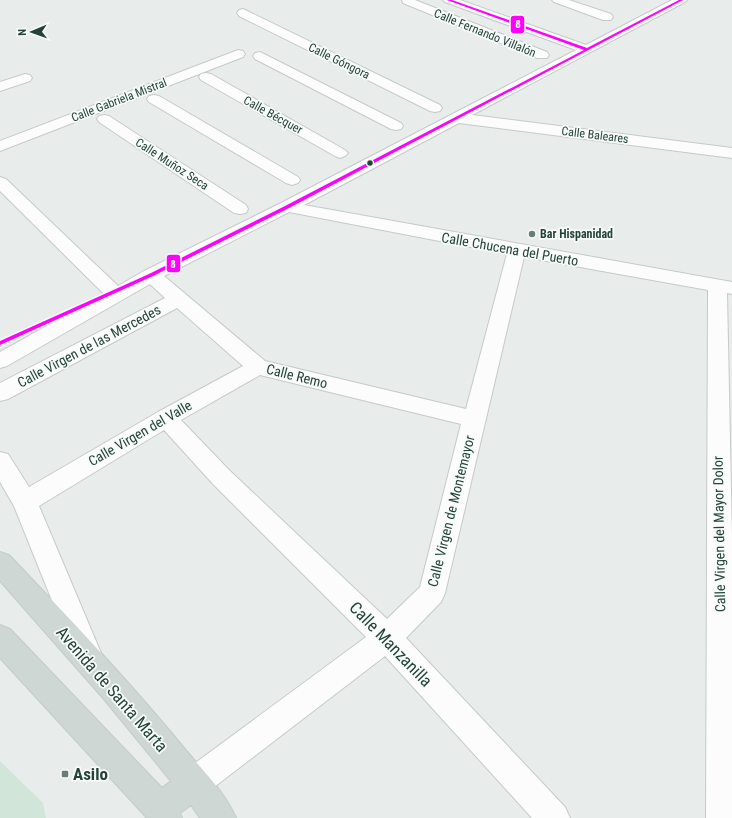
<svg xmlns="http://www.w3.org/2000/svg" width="732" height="818" font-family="'Roboto Condensed',sans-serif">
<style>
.green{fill:#d1e6d8}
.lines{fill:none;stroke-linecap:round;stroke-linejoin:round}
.minor-casing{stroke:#c5cac8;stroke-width:2}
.major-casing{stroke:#c3ccc9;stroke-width:2}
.minor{fill:#fcfcfc;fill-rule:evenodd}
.major{fill:#cfd7d5;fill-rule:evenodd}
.bus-1-casing{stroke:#f7fbf9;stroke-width:3}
.bus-1{fill:#f0f;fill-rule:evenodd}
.bus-dot{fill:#24423a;stroke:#f7fbf9;stroke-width:1.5}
.poi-dot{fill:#697e78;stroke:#f7fbf9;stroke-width:1.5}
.labels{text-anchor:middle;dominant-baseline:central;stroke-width:3.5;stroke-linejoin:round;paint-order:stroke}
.far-street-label{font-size:12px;fill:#24423a;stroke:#f7fbf9}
.far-poi-label{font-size:12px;font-weight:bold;fill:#24423a;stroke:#f7fbf9;text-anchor:start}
.street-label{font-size:14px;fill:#24423a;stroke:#f7fbf9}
.near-street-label{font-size:17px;fill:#24423a;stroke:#f7fbf9}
.near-poi-label{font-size:17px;font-weight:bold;fill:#24423a;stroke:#f7fbf9;text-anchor:start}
.line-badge{stroke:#f7fbf9;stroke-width:1.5}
.badge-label{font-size:11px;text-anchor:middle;font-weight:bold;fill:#fff}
</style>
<rect width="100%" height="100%" fill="#e8edeb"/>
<path class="green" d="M0,761L43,803L46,818H0Z"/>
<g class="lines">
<g class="minor-casing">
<path id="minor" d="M402,0H415L547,52L549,55L547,58H537L403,3Z
M443,0H460L586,45L672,0H687L685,2L472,115L732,148V158L459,123L304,205L732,282V294L727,293L732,538V818H706L708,290L524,257L445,593L441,602L406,638L565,807L570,818H532L385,656L205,794L194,799L183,794L178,783L183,772L366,637L213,484L164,430L39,506L101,653L97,663L87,667L77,663L14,506L0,482V452L8,454L29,487L158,412L243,366L177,308L8,399L0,401V383L165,298L150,284L7,366L0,368V352L104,294L0,191V177L6,179L118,286L144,271L281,203L576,50L445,2ZM289,212L507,254L466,409L265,361L164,276ZM260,375L461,424L420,587L387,619L229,470L181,420Z
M552,0H569L611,14L613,17L611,20H603L554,2Z
M243,9L440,105L442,108L440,111L435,112L430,111L239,16L237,13L239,10Z
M238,50L243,51L245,54L243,57L0,151V141Z
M260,52L401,123L403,126L401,129L396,130L391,129L255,59L253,56L255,53Z
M206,73L211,74L345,150L348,153L345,156L340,158L335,156L201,80L199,77L201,74Z
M25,74L30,75L32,78L30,81L0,91V82Z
M154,95L159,96L298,177L300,180L298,183L292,185L286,183L149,102L147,99L149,96Z
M104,115L109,116L246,205L248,209L246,213L240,214L234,213L99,122L97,119L99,116Z"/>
</g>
<g class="major-casing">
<path id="major" d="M0,552L9,555C69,618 129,681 184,748C202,770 225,792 236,818H200L191,805L180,813L182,818H147L0,658V625L10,629L162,788L171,781L103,698L0,581Z"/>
</g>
<use href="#minor" class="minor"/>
<use href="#major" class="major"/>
<g class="bus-1-casing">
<path id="bus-1" d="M447,0H452L587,48L679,0H683L289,208L153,276L0,345V341L149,274L285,206L584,50Z"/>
</g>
<use href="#bus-1" class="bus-1"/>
</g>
<circle class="bus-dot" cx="370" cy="163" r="3.5"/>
<g class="poi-dot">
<circle cx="532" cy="234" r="4"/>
<rect x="61" y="770" width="8" height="8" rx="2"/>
</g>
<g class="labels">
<g class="far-street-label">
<text transform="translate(485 33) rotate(22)">Calle Fernando Villalón</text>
<text transform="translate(339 61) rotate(26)">Calle Góngora</text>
<text transform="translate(119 100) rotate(-21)">Calle Gabriela Mistral</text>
<text transform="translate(273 115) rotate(29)">Calle Bécquer</text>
<text transform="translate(595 135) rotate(7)">Calle Baleares</text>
<text transform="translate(172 164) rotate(33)">Calle Muñoz Seca</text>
</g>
<g class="far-poi-label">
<text x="540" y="234">Bar Hispanidad</text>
</g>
<g class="street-label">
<text transform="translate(510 249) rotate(10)">Calle Chucena del Puerto</text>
<text transform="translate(89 346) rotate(-28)">Calle Virgen de las Mercedes</text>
<text transform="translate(297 376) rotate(14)">Calle Remo</text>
<text transform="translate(140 433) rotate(-30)">Calle Virgen del Valle</text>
<text transform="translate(451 511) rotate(-76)">Calle Virgen de Montemayor</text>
<text transform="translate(719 534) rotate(-91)">Calle Virgen del Mayor Dolor</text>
</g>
<g class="near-street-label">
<text transform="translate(391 644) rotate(46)">Calle Manzanilla</text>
<text transform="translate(112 689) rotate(49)">Avenida de Santa Marta</text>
</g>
<g class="near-poi-label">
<text x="73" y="774">Asilo</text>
</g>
</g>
<g class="line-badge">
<rect x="510" y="15" width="15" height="19" rx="4" fill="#f0f"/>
<rect x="166" y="254" width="15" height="19" rx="4" fill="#f0f"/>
</g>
<g class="badge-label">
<text x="518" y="28">8</text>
<text x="173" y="268">8</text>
</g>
<g transform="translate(32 32) rotate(268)" stroke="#f7fbf9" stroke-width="3" paint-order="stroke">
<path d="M0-3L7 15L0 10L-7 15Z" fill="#24423a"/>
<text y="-6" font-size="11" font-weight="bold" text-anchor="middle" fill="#24423a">N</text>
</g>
</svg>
